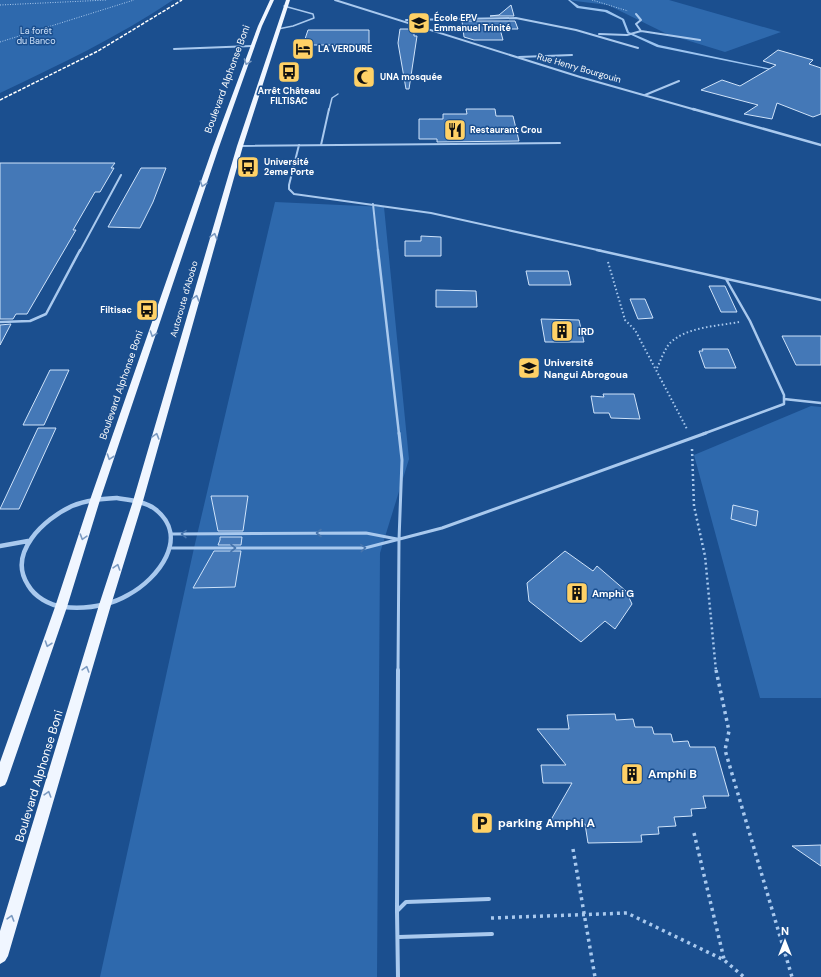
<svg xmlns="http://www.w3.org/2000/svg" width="821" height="977" font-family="'DM Sans',sans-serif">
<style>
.green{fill:#2e69ad}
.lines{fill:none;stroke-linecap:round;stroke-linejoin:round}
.stream{fill:#9cc4f0;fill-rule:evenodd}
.building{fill:#4478b7;stroke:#cfe3fa}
.path-far3{stroke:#a9c9ee;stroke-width:1;stroke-dasharray:1 1.5;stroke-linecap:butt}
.path-far2{stroke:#a9c9ee;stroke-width:2;stroke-dasharray:1.5 2.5;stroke-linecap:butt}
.path-far1{stroke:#a9c9ee;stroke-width:2.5;stroke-dasharray:2 3;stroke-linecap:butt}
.path{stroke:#a9c9ee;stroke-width:3.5;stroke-dasharray:3 4;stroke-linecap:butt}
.service-far4{stroke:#a9c9ee;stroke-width:1.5}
.service-far3{stroke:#a9c9ee;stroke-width:2}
.service-far2{stroke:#a9c9ee;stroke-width:2.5}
.service-far1{stroke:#a9c9ee;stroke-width:3}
.service{stroke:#a9c9ee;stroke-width:4}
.minor-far2{stroke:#a9c9ee;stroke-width:2}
.minor-far1{stroke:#a9c9ee;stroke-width:2.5}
.minor{stroke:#a9c9ee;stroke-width:4.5}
.primary{fill:#f0f6ff;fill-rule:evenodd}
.rail{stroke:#fff;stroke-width:1.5;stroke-dasharray:3.5 1.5;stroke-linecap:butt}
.oneway{stroke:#7b9ac1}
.oneway2{stroke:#4674ac}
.labels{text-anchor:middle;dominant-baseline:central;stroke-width:3;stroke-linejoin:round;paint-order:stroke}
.far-poi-label{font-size:9px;font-weight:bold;fill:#fff;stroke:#1b4f8f;text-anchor:start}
.far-park-label{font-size:9px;fill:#cfe3fa;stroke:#1b4f8f}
.far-street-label{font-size:9px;fill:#fff;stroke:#1b4f8f}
.street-label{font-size:10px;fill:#fff;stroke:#1b4f8f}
.poi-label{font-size:10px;font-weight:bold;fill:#fff;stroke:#1b4f8f;text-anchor:start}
.near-poi-label{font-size:12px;font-weight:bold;fill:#fff;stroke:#1b4f8f;text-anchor:start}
.near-street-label{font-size:12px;fill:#fff;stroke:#1b4f8f}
</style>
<rect width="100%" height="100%" fill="#1b4f8f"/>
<path class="green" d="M0,0H173C118,37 59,65 0,93Z
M567,0H669L781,32L725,52L667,34L608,5Z
M275,202L384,207L409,459L380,553L377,977H100L194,548Z
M811,406L821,407V698H760L694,455Z"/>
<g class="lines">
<path class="stream" d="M568,0H570L579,6L607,10L624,19L629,32L659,45L777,70L776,71L657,47L627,33L622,20L605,12L577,8Z"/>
</g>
<path class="building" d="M511,5L514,16H490L499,15Z
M462,21H515L518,29H500L503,40H474L464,37Z
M400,29H414V36H417L409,89H406L398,43Z
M308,30H369V45H303Z
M778,50L813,60L809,64L821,68V114L813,117L777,103L772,119L744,114L758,105L701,90L722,80L740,86L776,65L763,61Z
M466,109H495L496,116H513L519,141L437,142V139H419V119H443V114H467Z
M0,163H115L111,168H114L100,192H95L73,230H76L27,314H16L13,319H0Z
M141,168H166L153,202L140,228L108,227Z
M421,236L441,237V256H405V241H421Z
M526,271H568L571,285H529Z
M709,286H725L737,312H721Z
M436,290L476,291L477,307H436Z
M630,299H645L653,318L638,319Z
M541,319L579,320L584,342H545Z
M11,324L0,345V325Z
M782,336H821V365H796Z
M702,349H728L736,368H705L699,351H703Z
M50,370H69L44,425H23Z
M603,394H634L640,419L611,418L609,413H594L591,396L604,397Z
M38,428H56L19,509H0Z
M211,496H248L243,531H218Z
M733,505L758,511L756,526L731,519Z
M220,537H242L241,545H218L220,540Z
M214,551H241L235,587L193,588Z
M565,551L593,571L597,566L626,591L632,604L615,629L605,621L581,642L529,601L527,583Z
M615,714L616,720L633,719L635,727H652L654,734H671L673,742L688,741L690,747H715L729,796H703L706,808L691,809L692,816L674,817L676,826L658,827L659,834L641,835L642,842L588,843L585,824L548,825L572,783H543L541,765H566L537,729H569L567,715Z
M821,845V866L792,846Z"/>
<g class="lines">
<path class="path-far3" d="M592,0L628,11
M0,5L107,0
M0,42L134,0"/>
<path class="path-far2" d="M608,262L625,320L635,330L687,429
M657,368C661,360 664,350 670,343C686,327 718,326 739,322"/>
<path class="path-far1" d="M692,449L694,506L705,556L716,671"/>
<path class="path" d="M716,670L729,731L725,750L792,977
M694,833L724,959
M573,849L595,977
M491,918L627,913L724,960L744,977"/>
<path class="service-far4" d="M278,29L293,26L314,18L313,14L284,6
M329,110L332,98L338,94"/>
<path class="service-far3" d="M299,145L289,185V189L294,194L431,213L602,251
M321,145L329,109
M240,146L560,143
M373,204L378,251
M80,251L121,175"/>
<path class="service-far2" d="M378,250L399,434
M597,250L821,300
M0,322L30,321L46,314L80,250
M784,399L821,403
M703,434L784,404V395L750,321L726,279"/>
<path class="service-far1" d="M171,534L366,533L397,539
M170,548H365L442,528L706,433
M398,671L399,540L402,460L399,433"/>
<path class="service" d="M397,911L398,670
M399,937L492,934
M398,977L397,911L406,902L489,899"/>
<path class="minor-far2" d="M335,0L580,77L696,110
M406,20L516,18L576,30L638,48
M641,31L700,40
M599,34L627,35L641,31L636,24L641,20L636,14
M174,49L252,46
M519,57L572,55
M645,95L679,81"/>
<path class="minor-far1" d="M693,109L821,145"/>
<path class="minor" d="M117,498C129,500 144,501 155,509C191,537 158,579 128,595C109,606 85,609 63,607C49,605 35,597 28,585C7,553 44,519 72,506C86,500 102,499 117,498Z
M0,546L28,541"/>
<path class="primary" d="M270,0H274L262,26L219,147L100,500L67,607L7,781L5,785L0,787V762L55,607L90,500L213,147L258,26Z
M286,0H290L243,146L143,501L111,605L8,956L5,961L0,964V931L99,605L133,501L237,146Z"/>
<path class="rail" d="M0,100L98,51L182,0"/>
</g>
<defs><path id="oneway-chevron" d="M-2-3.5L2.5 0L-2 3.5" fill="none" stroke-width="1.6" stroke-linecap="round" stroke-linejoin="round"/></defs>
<g class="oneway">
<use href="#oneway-chevron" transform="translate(247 62) rotate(110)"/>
<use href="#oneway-chevron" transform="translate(203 184) rotate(109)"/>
<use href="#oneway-chevron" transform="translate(214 236) rotate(-74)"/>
<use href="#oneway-chevron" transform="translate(196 298) rotate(-74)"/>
<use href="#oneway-chevron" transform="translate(153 334) rotate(109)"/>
<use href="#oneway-chevron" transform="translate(156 436) rotate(-74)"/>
<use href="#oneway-chevron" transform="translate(110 457) rotate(109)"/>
<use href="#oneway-chevron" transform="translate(83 537) rotate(107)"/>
<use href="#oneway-chevron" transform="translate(117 567) rotate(-72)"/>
<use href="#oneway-chevron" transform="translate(48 644) rotate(109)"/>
<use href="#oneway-chevron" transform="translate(86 669) rotate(-73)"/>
<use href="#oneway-chevron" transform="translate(48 794) rotate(-73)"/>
<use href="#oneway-chevron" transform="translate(11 918) rotate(-73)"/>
</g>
<g class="oneway2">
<use href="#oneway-chevron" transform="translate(319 533) rotate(180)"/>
<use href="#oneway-chevron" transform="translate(184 534) rotate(-179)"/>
<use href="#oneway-chevron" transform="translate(233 548)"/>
<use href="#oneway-chevron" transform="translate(363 548) rotate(-5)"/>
</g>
<defs>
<g id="school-square" transform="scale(1.15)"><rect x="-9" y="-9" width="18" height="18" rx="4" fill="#ffd166" stroke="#1b4f8f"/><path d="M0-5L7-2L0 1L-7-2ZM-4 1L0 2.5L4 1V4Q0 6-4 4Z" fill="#111"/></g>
<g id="hotel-square" transform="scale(1.15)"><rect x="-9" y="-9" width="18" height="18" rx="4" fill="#ffd166" stroke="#1b4f8f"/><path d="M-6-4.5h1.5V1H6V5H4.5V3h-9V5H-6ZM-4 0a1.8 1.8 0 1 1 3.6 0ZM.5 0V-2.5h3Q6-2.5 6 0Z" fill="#111"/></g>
<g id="bus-square" transform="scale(1.15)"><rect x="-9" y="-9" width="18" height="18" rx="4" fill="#ffd166" stroke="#1b4f8f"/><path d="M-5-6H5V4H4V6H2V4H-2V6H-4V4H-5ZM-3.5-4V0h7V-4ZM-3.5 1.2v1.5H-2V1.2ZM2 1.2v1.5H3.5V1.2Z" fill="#111"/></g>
<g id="mosque-square" transform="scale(1.15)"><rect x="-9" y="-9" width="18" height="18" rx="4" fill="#ffd166" stroke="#1b4f8f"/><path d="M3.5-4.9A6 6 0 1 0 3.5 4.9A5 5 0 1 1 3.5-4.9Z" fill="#111"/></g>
<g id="restaurant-square" transform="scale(1.15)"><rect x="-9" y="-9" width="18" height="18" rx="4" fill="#ffd166" stroke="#1b4f8f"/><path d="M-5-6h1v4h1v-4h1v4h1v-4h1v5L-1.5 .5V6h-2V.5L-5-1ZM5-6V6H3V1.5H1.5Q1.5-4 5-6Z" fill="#111"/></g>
<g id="building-square" transform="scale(1.15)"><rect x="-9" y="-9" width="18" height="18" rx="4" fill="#ffd166" stroke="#1b4f8f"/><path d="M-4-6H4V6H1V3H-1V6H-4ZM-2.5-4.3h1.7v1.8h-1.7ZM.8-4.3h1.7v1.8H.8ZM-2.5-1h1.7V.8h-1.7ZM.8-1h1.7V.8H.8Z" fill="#111"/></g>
<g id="university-square" transform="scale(1.15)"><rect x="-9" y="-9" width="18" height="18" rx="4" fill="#ffd166" stroke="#1b4f8f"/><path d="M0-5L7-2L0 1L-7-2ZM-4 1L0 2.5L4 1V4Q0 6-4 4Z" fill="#111"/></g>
<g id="parking-square" transform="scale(1.15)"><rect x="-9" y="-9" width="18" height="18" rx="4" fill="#ffd166" stroke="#1b4f8f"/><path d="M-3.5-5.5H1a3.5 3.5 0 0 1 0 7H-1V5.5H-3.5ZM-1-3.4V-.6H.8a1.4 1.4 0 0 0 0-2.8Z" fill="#111"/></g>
</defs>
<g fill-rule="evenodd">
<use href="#school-square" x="419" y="23"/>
<use href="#hotel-square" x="303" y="49"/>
<use href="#bus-square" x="289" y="72"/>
<use href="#mosque-square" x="364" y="77"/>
<use href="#restaurant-square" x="455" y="130"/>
<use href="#bus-square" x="248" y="167"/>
<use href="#bus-square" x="147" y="310"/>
<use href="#building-square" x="562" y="331"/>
<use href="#university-square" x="529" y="368"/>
<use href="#building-square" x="577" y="593"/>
<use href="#building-square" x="632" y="774"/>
<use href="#parking-square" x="482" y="823"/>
</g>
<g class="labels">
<g class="far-poi-label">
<text x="434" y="18">École EPV<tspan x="434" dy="10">Emmanuel Trinité</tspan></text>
<text x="318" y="49">LA VERDURE</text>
<text x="380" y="77">UNA mosquée</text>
<text x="289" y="91" text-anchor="middle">Arrêt Château<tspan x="289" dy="10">FILTISAC</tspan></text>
<text x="470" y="130">Restaurant Crou</text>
<text x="264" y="162">Université<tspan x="264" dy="10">2eme Porte</tspan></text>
<text x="132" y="310" text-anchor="end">Filtisac</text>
</g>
<g class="far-park-label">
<text x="36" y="31">La forêt<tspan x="36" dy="10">du Banco</tspan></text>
</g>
<g class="far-street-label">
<text transform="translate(579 68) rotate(16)">Rue Henry Bourgouin</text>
<text transform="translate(184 299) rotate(-74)">Autoroute d'Abobo</text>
</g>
<g class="street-label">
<text transform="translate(227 79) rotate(-70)">Boulevard Alphonse Boni</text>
<text transform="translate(121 385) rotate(-71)">Boulevard Alphonse Boni</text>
</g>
<g class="poi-label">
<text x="578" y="331">IRD</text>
<text x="544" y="362">Université<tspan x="544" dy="12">Nangui Abrogoua</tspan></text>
<text x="592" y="593">Amphi G</text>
</g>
<g class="near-poi-label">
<text x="648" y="774">Amphi B</text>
<text x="498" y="823">parking Amphi A</text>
</g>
<g class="near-street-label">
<text transform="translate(39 776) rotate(-73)">Boulevard Alphonse Boni</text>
</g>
</g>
<g transform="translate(785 941)" stroke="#1b4f8f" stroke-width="3" paint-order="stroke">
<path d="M0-3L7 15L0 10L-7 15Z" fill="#ffffff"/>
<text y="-6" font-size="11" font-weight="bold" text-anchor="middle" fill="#ffffff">N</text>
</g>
</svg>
